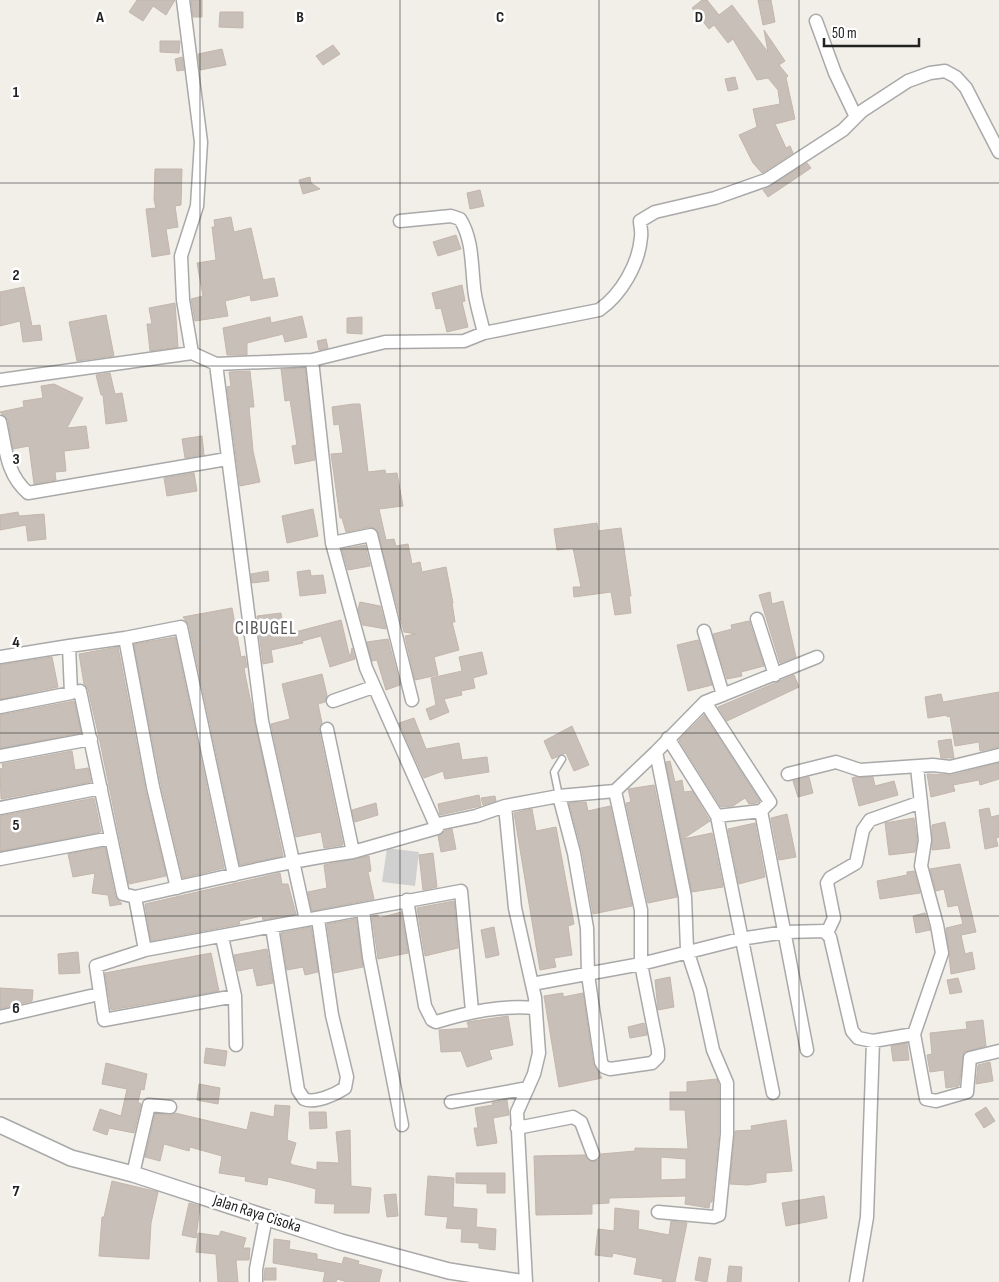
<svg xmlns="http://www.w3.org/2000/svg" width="999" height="1282" font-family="'Sofia Sans Condensed',sans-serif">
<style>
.religious{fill:#d0d0d0}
.building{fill:#c7bfb8;stroke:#c4b6ab;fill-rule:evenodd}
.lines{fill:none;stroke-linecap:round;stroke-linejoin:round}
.service-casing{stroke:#a9a9a9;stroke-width:9}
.minor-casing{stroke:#a9a9a9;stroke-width:15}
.tertiary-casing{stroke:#a9a9a9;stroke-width:18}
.service{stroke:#fff;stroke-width:6}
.minor{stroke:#fff;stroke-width:12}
.tertiary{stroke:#fff;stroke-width:15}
.grid{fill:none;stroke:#222;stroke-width:1;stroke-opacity:0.55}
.labels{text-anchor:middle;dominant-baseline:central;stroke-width:5;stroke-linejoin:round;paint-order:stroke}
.street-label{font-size:16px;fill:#222;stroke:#fff}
.quarter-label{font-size:19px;letter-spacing:1px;fill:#555;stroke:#fff}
.grid-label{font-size:16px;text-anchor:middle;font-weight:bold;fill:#222;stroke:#fff;stroke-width:5;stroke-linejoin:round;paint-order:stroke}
</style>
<rect width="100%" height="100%" fill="#f2efe9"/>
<path class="religious" d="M387,848L419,852L415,886L382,882Z"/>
<path class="building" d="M137,0H175L166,15L153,6L143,21L129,12Z
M191,0H202V17H193Z
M702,0H707L719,15L732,5L768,52L764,30L785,61L779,65L788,76L786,78L795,119L775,124L786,148L790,146L793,153L762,173L753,163L739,135L757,127L753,109L780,104L778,90L768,78L757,80L733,39L728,43L714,25L709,29L692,8Z
M758,0H771L775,22L763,25Z
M220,12H243V28L219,27Z
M160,41H180L179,53L160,52Z
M333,45L340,54L323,65L316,56Z
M222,49L226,65L200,70L198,54Z
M182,57L184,70L177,71L175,59Z
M735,77L738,89L728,91L725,79Z
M807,163L811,168L768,197L763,190Z
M155,169H182L181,205L175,206L178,227L166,229L170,254L152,257L146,209L156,208L154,200Z
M310,177L311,183L320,189L303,194L299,180Z
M480,190L484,206L470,209L467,193Z
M231,217L234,232L251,228L263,280L274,278L278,296L251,301L250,295L225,301L228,316L195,321L191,299L203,296L197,263L216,260L212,227H215L214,220Z
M456,235L461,249L438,256L433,242Z
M462,285L465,301L462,302L468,327L447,332L441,308L436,309L432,293Z
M24,287L32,326L40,325L42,340L23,342L20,321L0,326V292Z
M175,303L178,347L150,351L147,324H152L149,308Z
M106,315L114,356L77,361L69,322Z
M302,316L307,337L285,342L283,334L247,343V355H227L223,328L270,317L271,323Z
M362,317V334L347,333V318Z
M326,339L328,348L319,350L317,341Z
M305,368L315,460L295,464L292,446L297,445L290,400L285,401L281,369Z
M250,371L254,407H249L253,451L260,482L240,486L227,387L231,386L229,372Z
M110,373L115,394L122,393L127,421L106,424L103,395H101L96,375Z
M54,384L83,398L67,428L86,426L89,448L64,451L66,471L55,472L56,480L34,484L29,446L13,449L8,420L0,412L24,407L23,401L43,398L41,386Z
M353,404H360L368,472L385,470L386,474L397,473L403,506L379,509L386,540L394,539L396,546L408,544L412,564L420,562L422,572L446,567L453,603H452L455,622H452L459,650L434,657L438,675L415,680L405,636L416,634L404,632L377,530L370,527L346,532L342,518H340L331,454L343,453L339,424L334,425L332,407Z
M202,436L204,455L185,458L182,439Z
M194,473L197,491L167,496L164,478Z
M313,509L318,536L287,543L282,516Z
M18,512L19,516L44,514L46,539L28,541L26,525L0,530V515Z
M597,523L598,531L621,528L631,596H629L631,613L615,615L611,592L574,597L573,587H581L573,548L557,550L554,529Z
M365,545L370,566L348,570L342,549Z
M310,570L311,576L323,575L326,593L300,596L297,572Z
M268,571L269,581L252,583L251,574Z
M770,592L772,604L783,601L796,657L780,663L759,595Z
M360,602L380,606L386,629L363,625L358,609Z
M232,608L241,657L245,656L247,667L244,668L246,679L283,856L240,865L189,625L183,617Z
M281,613L284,635L341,620L350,658L352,648L355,659L330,667L321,636L302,641L303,643L271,650L273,662L263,664L257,616Z
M749,621L764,666L741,672L742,676L727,679L713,634L732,629L731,625Z
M175,637L224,868L183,878L161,785L134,644Z
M388,639L400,685L386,690L377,660L372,661L367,642Z
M698,640L712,685L688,691L677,645Z
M118,647L145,788L166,876L129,884L99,737L88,689L84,684L79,654Z
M482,652L487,674L473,678L475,688L461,691L462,695L444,699L449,712L430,720L426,709L436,705L431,678L462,671L459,657Z
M52,657L58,687L0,699V665Z
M322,674L327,695L325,702L318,704L322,723L319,731L343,845L324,848L321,832L296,837L271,724L290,719L282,684Z
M794,675L799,687L727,721L718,707Z
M999,692V747L980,751L979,742L955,746L950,716L947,717V715L928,718L925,697L941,694L943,702Z
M74,701L81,733L0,748V715Z
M704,715L760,801L757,803L749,804L745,798L733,806L721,807L682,745L679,740Z
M414,718L426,749L459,743L462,760L487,757L489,772L445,779L443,771L424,778L399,723Z
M572,726L589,765L574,771L566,753L552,759L544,741Z
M951,739L954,758H941L938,741Z
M72,751L75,770L88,768L91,782L1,799L0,769L3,768L2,764Z
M670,761L675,782L682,780L684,792L692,791L710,821L683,839L712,833L723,887L692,892L666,762Z
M999,763V779L980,785L979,780L953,785L955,791L931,797L927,774L952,775Z
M809,777L813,793L798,797L793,781Z
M855,777H873L875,786L894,781L898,795L859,806L852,778Z
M654,785L677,897L648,903L626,803L631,802L628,789Z
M479,795L481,806L440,815L438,804Z
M495,796L496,801L483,805L481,798Z
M94,798L101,832L0,851V816Z
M586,802L588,811L610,806L632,906L593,914L582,851L569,803Z
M376,803L378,815L355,822L352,810Z
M989,808L991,817L999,815V837L996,838L998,846L985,849L979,810Z
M532,809L536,831L556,827L574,924L568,926L572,955L554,958L556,967L540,970L514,813Z
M787,814L796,857L779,860L771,818Z
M914,818L917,840L915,852L889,855L885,823Z
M945,822L950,848L932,850V825Z
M755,823L765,877L739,884L728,829Z
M452,829L456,849L441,852L438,836L444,831Z
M105,847L115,896L122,904L110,906L108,895L92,893L95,873L73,877L68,854Z
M433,853L437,887L423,890L419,855Z
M369,856L371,871L368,872L374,899L312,911L308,892L327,888L324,865Z
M960,864L976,932L961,935L965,954L972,952L975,969L951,974L946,928L963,924L958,905L948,907L944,889L936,891L930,869Z
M914,871L920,893L880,899L877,881L907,875V872Z
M280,873L282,884H288L296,914L263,920L262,916L239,921L240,924L151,941L145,904Z
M454,901L458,948L425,956L417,908Z
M401,912L408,953L378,959L372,916L378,915L379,918Z
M925,913L930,930L916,933L913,916Z
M356,919L363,967L334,973L327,924Z
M311,927L318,972L305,975L303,967L287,970L281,933Z
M494,927L499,955L486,958L481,930Z
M267,949L273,983L257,986L253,968L238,971L234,955Z
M78,952L80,973L59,974L58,954Z
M211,953L219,991L111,1010L105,973Z
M670,977L674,1007L658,1010L655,980Z
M958,978L962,992L950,994L947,980Z
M0,988L33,990L32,1001L0,1009Z
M563,993V997L583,993L593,1063L602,1078L559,1087L544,996Z
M508,1016L513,1045L489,1050L492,1059L467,1067L461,1051L441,1052L439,1030L469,1028L467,1022Z
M983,1020L986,1046L964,1052L959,1086L946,1088L944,1070L930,1072L927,1055L932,1054L930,1033L967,1029L966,1022Z
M644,1023L647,1035L630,1038L628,1027Z
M907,1043L909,1060L893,1061L891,1046Z
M206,1048L227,1051L225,1066L204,1063Z
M990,1062L993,1081L976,1084L978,1065Z
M106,1063L147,1074L144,1090L141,1089L138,1102L141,1104L134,1133L109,1128L107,1135L93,1130L100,1109L121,1116L127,1089L102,1084Z
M717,1079L719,1086V1134L712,1202H710L709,1208L685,1204L686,1196L609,1198V1203L592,1204V1214L536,1215L534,1156L585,1155L592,1162L599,1160L601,1154L635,1151V1148L688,1149L685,1110H670V1092H687V1082ZM661,1157L686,1159V1179L661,1180Z
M199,1084L220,1088L218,1104L197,1100Z
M507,1100L509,1115L493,1118L497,1143L477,1146L474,1128H478L475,1108L493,1105L492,1103Z
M275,1105L290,1106L287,1140L296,1143L290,1163L293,1165L317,1170V1162L339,1163L336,1132L350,1130L351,1186L371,1188L369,1213H334L335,1204L315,1203L316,1189L290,1182L268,1177L267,1185L245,1181L246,1177L219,1173L222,1156L190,1147L189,1151L164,1144L160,1161L145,1157L155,1114L170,1115L175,1113L247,1130L251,1112L274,1117Z
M986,1107L995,1121L984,1128L975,1114Z
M309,1112H326L327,1128L310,1129Z
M786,1120L792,1171L766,1173V1182L748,1185L730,1184L735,1131L752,1130L751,1126Z
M456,1173H505V1193H487V1184L456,1183Z
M428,1176L454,1178L453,1207L477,1209L476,1227L496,1229L495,1250L479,1248V1243L461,1242L462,1229L446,1228L448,1217L425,1215Z
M112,1181L158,1192L151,1223L149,1259L99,1256L102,1217H104Z
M396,1194L398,1216L387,1217L384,1195Z
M824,1196L827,1218L786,1226L782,1203Z
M189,1203L200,1206L196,1238L182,1235Z
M615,1208L639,1211L638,1229L669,1235L671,1221L687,1223L675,1282H662L663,1279L634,1274L637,1258L613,1253L612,1257L595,1255L598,1229L614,1231Z
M221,1231L246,1238L243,1248H250L249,1260H236L238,1282H218L216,1254L196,1252L198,1233L219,1236Z
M274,1239L290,1241L289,1249L317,1254V1259L342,1264L344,1257L359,1261L358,1264L382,1270L379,1282H347L337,1279L336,1282H323L325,1272L273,1263Z
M699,1257L711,1259L707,1282L695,1280Z
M729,1266L742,1267L741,1282H727Z
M265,1268H276V1280H264Z"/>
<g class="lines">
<g class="service-casing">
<path id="service" d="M559,796L554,772L562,759"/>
</g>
<g class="minor-casing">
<path id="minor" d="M183,0L201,142L197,206L181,256L183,300L192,353
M816,21L835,73L856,117
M400,221L451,216L460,219C474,241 471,270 475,295C477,307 481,320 484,333
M312,360L332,543L366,668L437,828L438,824L476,816L505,806L515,908L535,998L539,1053L534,1074L517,1112L526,1282
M216,364L312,360L385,342L464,341L484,333L599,310C621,295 639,264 641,237C642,232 640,226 640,221L655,212L715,198L766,180L843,130L862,111L908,81L930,73L945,71L956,77L966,88L999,152
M0,380L192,353L216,364L262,721L306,920
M0,422C6,449 6,474 28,493L227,459
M332,543L371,535L412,700
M757,619L775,675
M704,631L723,695
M125,638L153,787L177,888
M0,657L69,646
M333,701L373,687
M705,702L770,802L761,811
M0,707L71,693
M668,738L717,816
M0,756L91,739
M917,767L925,840L921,866L937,925L942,953L914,1034L926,1099L936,1101L967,1092L970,1058L999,1051
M788,774L836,762L860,770L933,765L950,767L999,755
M559,796L574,853L587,928L588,975L601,1062L604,1067L610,1069L652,1063L658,1057V1050L641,964V910L615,791
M505,806L559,796L615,791L656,752
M0,808L101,788
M353,852L437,828
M0,859L111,838
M234,875L181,627L125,638L69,646L71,693L80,691L123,894L135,897C208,881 279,862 353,852L327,729
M135,897L145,950
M407,900L425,1006L432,1020L436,1022C469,1012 501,1005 535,1008
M363,910L369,957L402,1125
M272,927L298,1090L304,1099C315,1104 336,1094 345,1088L347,1077L332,1015L318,919
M827,933L834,918L827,883L830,878L856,863L863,830L870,820L921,802
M222,937L235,996L236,1045
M532,984L641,964L740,939L786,932L824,931L830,937L852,1031L858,1038L873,1041L914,1034
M235,996L104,1020L96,966L145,950L461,891L472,1011
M0,1017L99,994
M773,1093L717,816L761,811L807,1050
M451,1102L528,1088
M517,1128L573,1117L581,1122L593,1154
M133,1174L149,1105L170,1107
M658,1212L714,1217L719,1215L727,1134V1083L713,1050L700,990L687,950L685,897L656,752L705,702L817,657
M256,1282V1269L266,1217
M856,1282L867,1217L873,1041"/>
</g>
<g class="tertiary-casing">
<path id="tertiary" d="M0,1125L71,1158L133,1174L341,1242L449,1271L519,1282"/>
</g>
<use href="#service" class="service"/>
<use href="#minor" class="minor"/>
<use href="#tertiary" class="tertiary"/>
</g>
<path class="grid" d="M200,0V1282M400,0V1282M599,0V1282M799,0V1282M0,183H999M0,366H999M0,549H999M0,733H999M0,916H999M0,1099H999"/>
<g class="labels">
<g class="street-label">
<text transform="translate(257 1214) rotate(18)">Jalan Raya Cisoka</text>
</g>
<g class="quarter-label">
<text x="266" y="628">CIBUGEL</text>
</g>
</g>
<g class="grid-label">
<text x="100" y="22">A</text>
<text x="300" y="22">B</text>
<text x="500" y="22">C</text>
<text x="699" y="22">D</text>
<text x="16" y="97">1</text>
<text x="16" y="280">2</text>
<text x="16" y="464">3</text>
<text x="16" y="647">4</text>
<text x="16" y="830">5</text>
<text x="16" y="1013">6</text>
<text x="16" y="1196">7</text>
</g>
<path d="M824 38v8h95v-8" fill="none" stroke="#222222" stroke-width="2.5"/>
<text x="832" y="38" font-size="15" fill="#222222" stroke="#ffffff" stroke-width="4" paint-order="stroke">50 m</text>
</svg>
